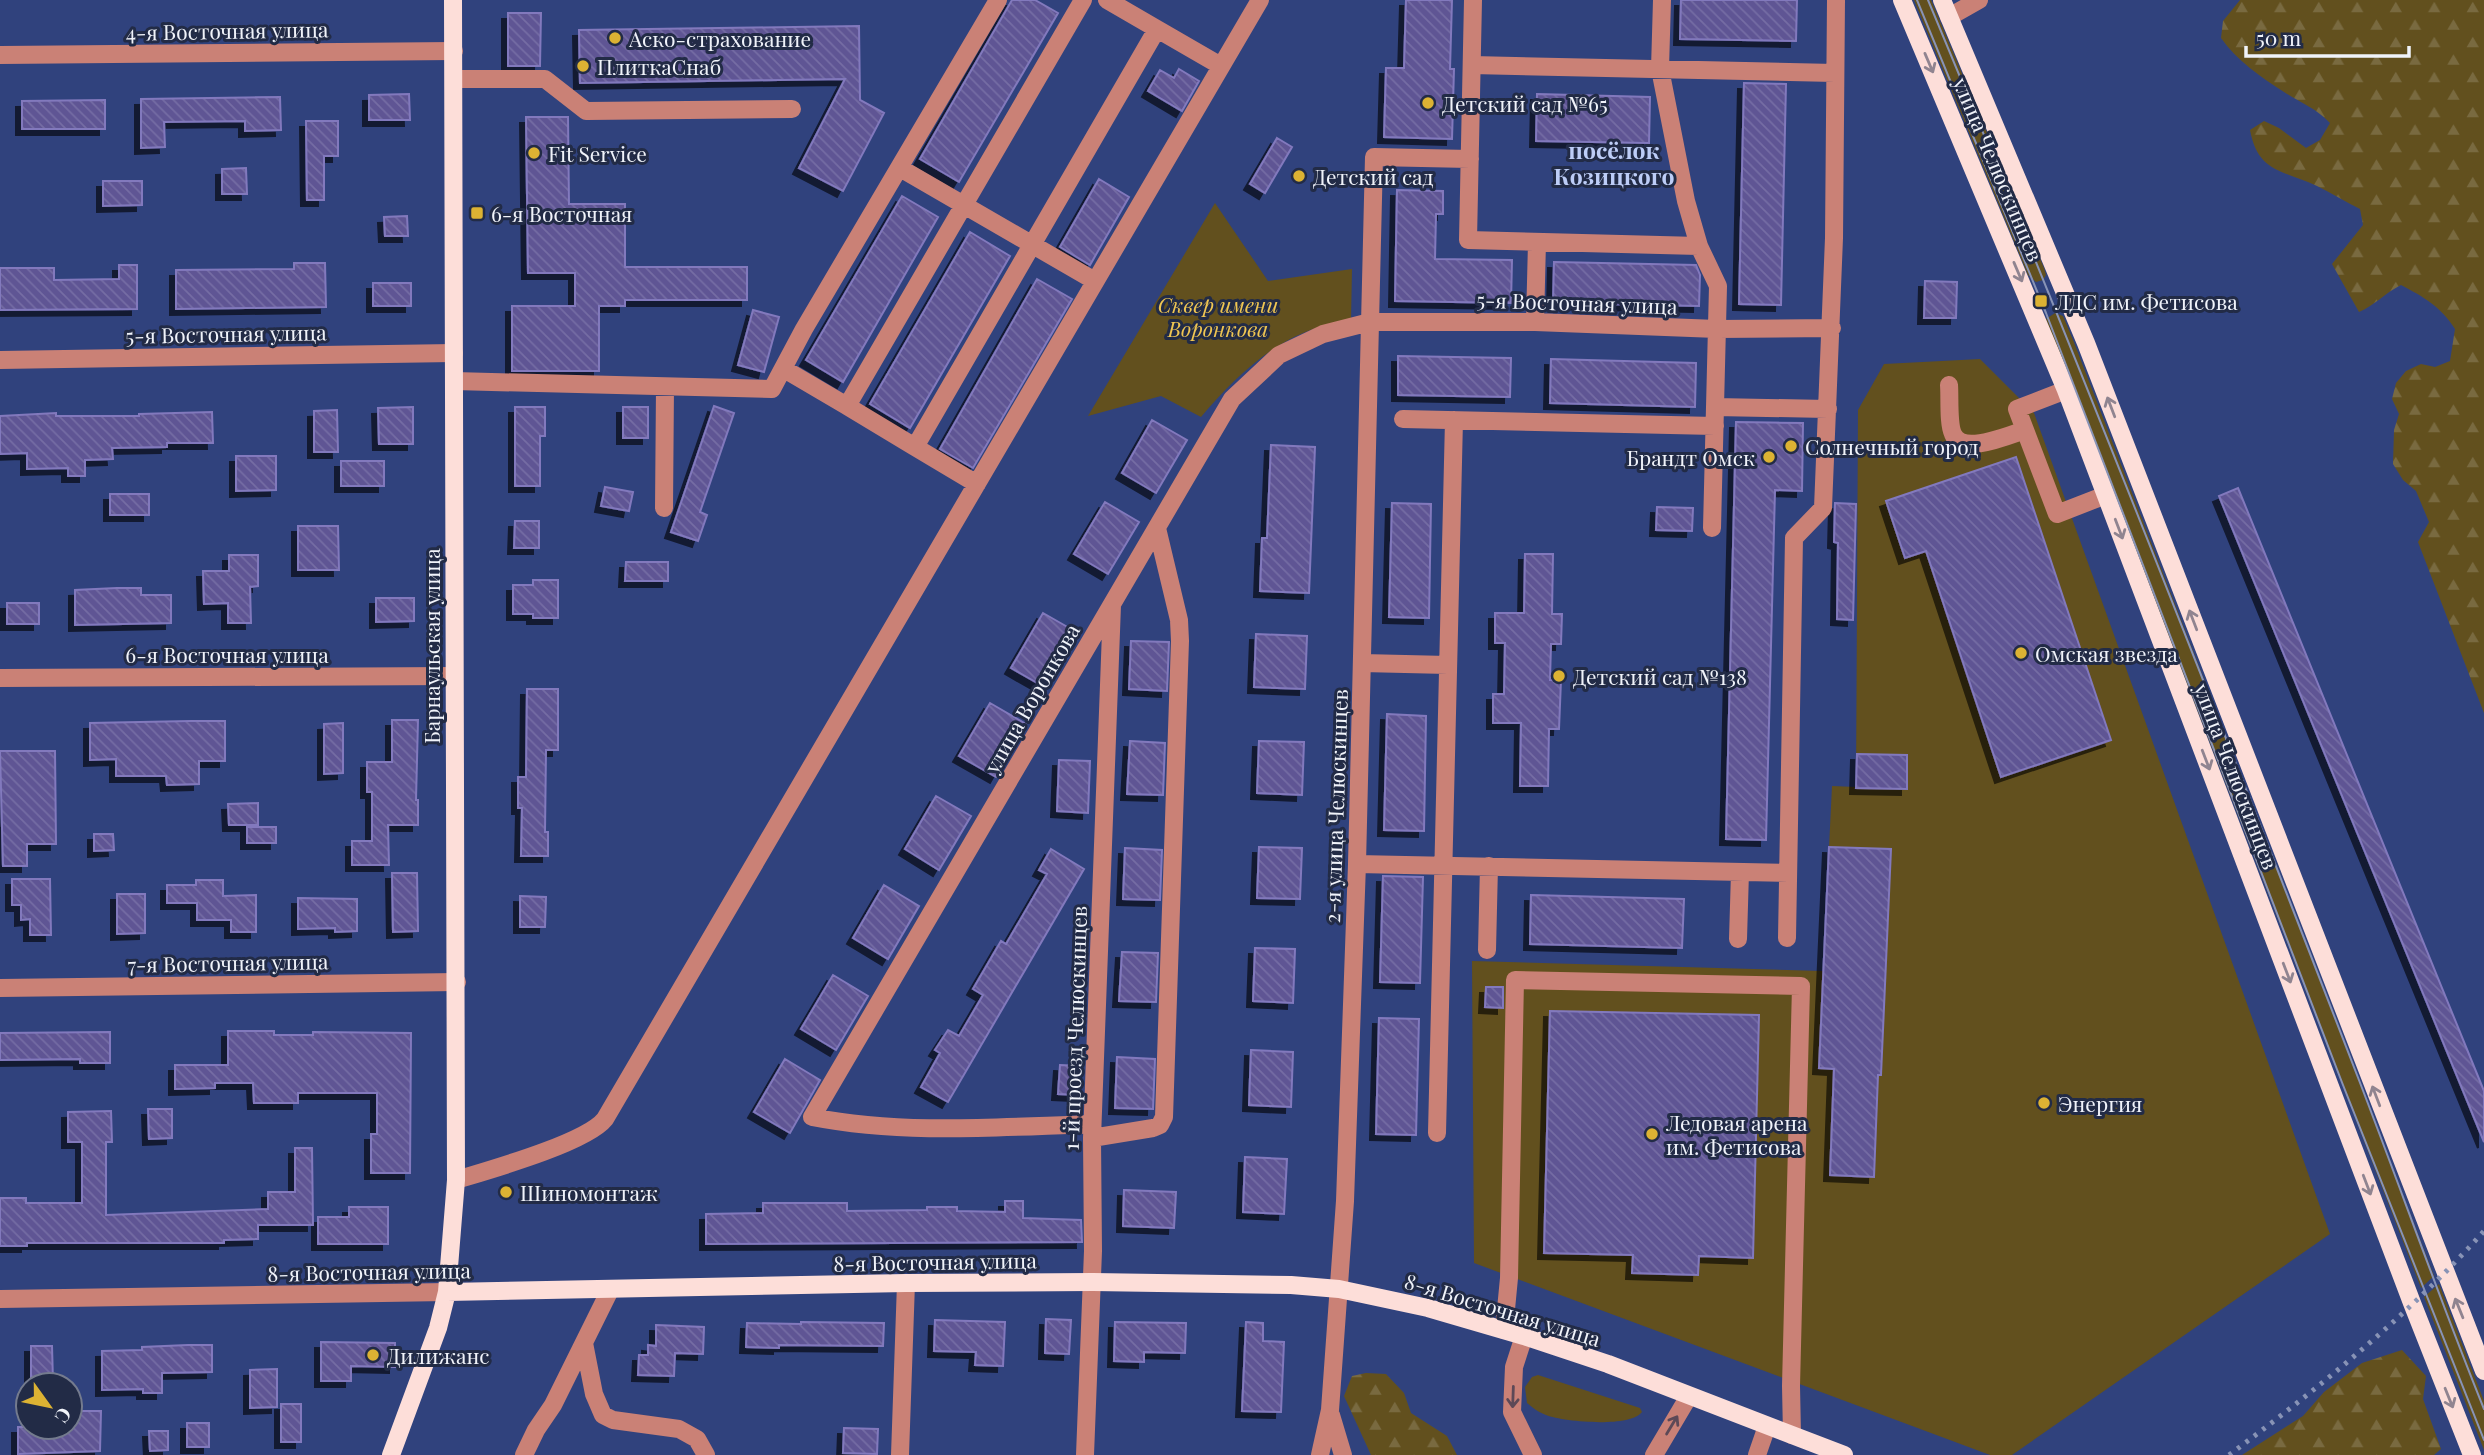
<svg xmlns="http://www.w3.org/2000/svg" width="2484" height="1455" font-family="'Playfair Display',serif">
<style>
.green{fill:#62501e}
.forest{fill:url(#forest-firs)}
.building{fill:url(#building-back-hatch);stroke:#8279bd;stroke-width:2;filter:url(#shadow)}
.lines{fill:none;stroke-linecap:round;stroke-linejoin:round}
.minor{stroke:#ca8176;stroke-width:18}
.major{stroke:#fdded9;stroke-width:18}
.tram{stroke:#8893b6;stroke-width:2}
.rail{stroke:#8893b6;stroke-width:5;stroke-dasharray:3.5 7;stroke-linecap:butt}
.oneway{stroke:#908490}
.oneway2{stroke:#5d4957}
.poi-dot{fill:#dcb233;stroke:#222b46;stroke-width:2.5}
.labels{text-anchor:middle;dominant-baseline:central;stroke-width:6;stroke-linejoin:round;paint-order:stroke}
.street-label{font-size:21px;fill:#f0f3fa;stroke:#222b46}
.poi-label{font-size:21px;fill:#f0f3fa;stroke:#222b46;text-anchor:start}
.park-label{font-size:21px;font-style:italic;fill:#f0c652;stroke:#222b46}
.neighbourhood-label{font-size:23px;font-weight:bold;fill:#bdcdf7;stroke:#222b46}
</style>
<defs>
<pattern id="forest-firs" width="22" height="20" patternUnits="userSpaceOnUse" patternTransform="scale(1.75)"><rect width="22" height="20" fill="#62501e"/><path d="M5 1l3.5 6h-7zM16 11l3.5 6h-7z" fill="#796a40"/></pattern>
<pattern id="building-back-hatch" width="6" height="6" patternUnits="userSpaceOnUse" patternTransform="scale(1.75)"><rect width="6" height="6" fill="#5e5494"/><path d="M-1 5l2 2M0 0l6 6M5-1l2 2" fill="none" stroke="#756da4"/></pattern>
<filter id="shadow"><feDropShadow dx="-6" dy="6" stdDeviation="0" flood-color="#0009"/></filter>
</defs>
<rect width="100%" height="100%" fill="#30427d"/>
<path class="green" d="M1914,0H1931L2044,268L2046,275L2043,280L2036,282L2028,275Z
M1215,203L1268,281L1352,269L1351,321C1341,323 1329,324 1319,327C1271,342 1233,379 1201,417L1161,396L1088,416Z
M2055,313L2063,316L2073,340L2434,1276L2421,1288L2046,319Z
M1980,359L2034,413L2330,1234L2012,1455H1990L1474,1263L1472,961L1823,971L1832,786L1856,787L1858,410L1884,364Z
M2439,1284L2484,1401V1450L2424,1297Z
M1538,1375L1640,1408L1642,1412C1630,1428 1564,1422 1546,1415C1538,1412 1533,1408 1527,1403L1525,1387L1532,1377Z"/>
<path class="forest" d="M2240,0H2484V713L2418,542L2429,522L2416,491L2403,480L2393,464L2394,430L2399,414L2392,399L2396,383L2406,371L2421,364L2435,367L2450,361L2455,329C2441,307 2424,297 2401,285C2385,293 2375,305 2359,312L2332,264L2363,225L2360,209C2346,202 2331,193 2317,186C2283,170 2258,173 2250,130L2264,121L2279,128L2306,148L2320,140L2330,123C2316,108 2300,103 2284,92C2262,78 2236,60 2221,38L2223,21Z
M2402,1350L2426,1376L2423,1399L2441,1449L2434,1455H2242L2303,1416L2324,1392L2362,1363Z
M1366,1373L1386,1374L1404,1393L1411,1413L1447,1436L1457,1455H1371L1344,1396L1352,1376Z"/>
<path class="building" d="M1012,0H1035L1058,13L959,182L920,159Z
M1406,0H1452L1450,69H1454L1452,139L1384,137L1386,68H1404Z
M1681,0H1797L1796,41L1680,39Z
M508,13H541L540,66H508Z
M859,26L860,100L884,113L843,191L799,168L845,79L580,83L579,30Z
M1179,69L1199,81L1182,111L1148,91L1160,70L1174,78Z
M1744,83L1786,84L1781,305L1739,304Z
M409,94L410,120H369V95Z
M1537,94L1650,97L1649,143L1536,141Z
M280,97L281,130L245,131V121L164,122L165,147L141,148V99Z
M105,100V129H22V101Z
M526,117H568L569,204H625V267H747V300H625V306H599V371H512V306H575V273H528Z
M306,121H338V156H324V200H307Z
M1277,138L1292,147L1265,193L1250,184Z
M246,168L247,194H222V169Z
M1099,179L1129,197L1090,265L1060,247Z
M103,181H142V205L103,206Z
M1397,190L1443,191V214H1436L1435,259L1512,260L1511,303L1395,301Z
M902,196L938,217L843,382L806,360Z
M407,216L408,236H385L384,217Z
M970,232L1010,256L910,428L870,404Z
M1554,262L1696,265L1700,275L1699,306L1553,303Z
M294,263H325L326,307L176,309V270L294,269Z
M119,265H137V309L0,310V268H54V280L119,279Z
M1037,279L1072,299L973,468L940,449Z
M1925,281L1957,282L1956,318H1924Z
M373,283H411V306H373Z
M753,310L779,317L764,372L738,365Z
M1398,356L1511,358L1510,397L1398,395Z
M1551,359L1696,363L1695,407L1550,403Z
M714,406L734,413L700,512L707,515L698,541L671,532Z
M413,407V444H379L378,408Z
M515,407H545V436H540V486H515Z
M623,407H648V438H623Z
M337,410L338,452H314V411Z
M212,412L213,443H167V447L112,448L113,459L85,460V476H68V468L27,469V453L0,454V416L56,413V416H139V414Z
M1152,420L1187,440L1156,493L1122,473Z
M1736,422L1803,423L1802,491L1775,490L1766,840L1726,839Z
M1271,445L1315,447L1309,593L1260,591L1262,538H1267Z
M236,456H276V490L236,491Z
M2016,457L2111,740L2001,777L1926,551L1905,558L1886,501Z
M341,461H384V486H341Z
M605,487L633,492L629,511L601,506Z
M2238,488L2484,1091V1142L2219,496Z
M110,494H149V515H110Z
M1105,502L1139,522L1108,574L1074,554Z
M1392,503L1431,504L1429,618L1389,617Z
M1835,503L1856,504L1853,620L1837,619L1838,543L1834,542Z
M1657,507L1693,508L1692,531L1656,530Z
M515,521H539V548H514Z
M298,526H338L339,570H298Z
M1525,554H1553L1552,614H1562L1561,644H1551L1550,680H1561L1559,729H1549L1548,786H1520L1521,723H1493V694H1504L1505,643H1495V613H1524Z
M229,555H258V586L250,587L251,623H228V603L204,604L203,571H229Z
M626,562H668V581H625Z
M533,580H558V618H533V614H513V585H533Z
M117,588H141V595H171V623L75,625V590Z
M376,598H414V621L376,622Z
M7,603H39V624H7Z
M1043,613L1071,629L1039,684L1011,668Z
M1256,634L1307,636L1305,689L1254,687Z
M1131,641L1169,642L1167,691L1129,689Z
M527,689H558V750H546L545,832H548V856H521L522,808H518V777H526Z
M990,703L1026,724L996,777L959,756Z
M1387,714L1426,716L1424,831L1384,830Z
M392,720H418L416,800H418V825H388L389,865H352V841H372V792H367V762H392Z
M191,721H225V761H199V784L167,785L166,776H116V759L90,760V723Z
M343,723V773L324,774V724Z
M1130,741L1165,743L1163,795L1127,794Z
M1259,741L1304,742L1302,795L1257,793Z
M0,751H55L56,844H27V866H3Z
M1857,754L1907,755V789L1856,788Z
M1059,760L1090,761L1088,813L1057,811Z
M936,796L971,816L939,870L905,849Z
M258,803V825H229L228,804Z
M247,827H276V843H247Z
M94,834H113L114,850L94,851Z
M1259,847L1302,848L1300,899L1257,898Z
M1829,847L1891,849L1881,1075H1878L1874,1177L1830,1175L1834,1069L1819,1068Z
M1125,848L1162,850L1160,900L1123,899Z
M1051,849L1084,869L948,1102L921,1087L940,1053L935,1050L948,1030L959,1036L983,995L973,989L1001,941L1006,944L1047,874L1039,870Z
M392,873H417L418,931L393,932Z
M1383,876L1423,877L1420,983L1380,982Z
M12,879H50L51,935H30V919L21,920V905H12Z
M196,880H223V896L256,895V932H231V920H197V903H167V885H196Z
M884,885L919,906L888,959L853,938Z
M117,894H145V933L117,934Z
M1531,895L1684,899L1682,948L1530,944Z
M520,896L546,897L545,927H520Z
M298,898L357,899V931L335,932V928L298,929Z
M1255,948L1295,949L1293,1003L1253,1001Z
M1122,952L1158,953L1156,1002L1119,1001Z
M833,975L868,996L836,1050L801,1029Z
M1486,987H1503V1008L1485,1007Z
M1550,1011L1759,1015L1753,1258L1699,1256L1698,1275L1632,1273L1633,1255L1544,1253Z
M1379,1018L1419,1019L1416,1135L1376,1134Z
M228,1031H274V1035H313V1032L411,1033L410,1173H371V1134H377V1093H298V1103H254L253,1083H215V1088L175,1089V1065H228Z
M110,1032V1063H80V1059L0,1060V1033Z
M1251,1050L1293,1052L1291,1107L1249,1105Z
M1117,1057L1155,1059L1153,1109L1115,1108Z
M785,1059L820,1080L790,1133L754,1112Z
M1060,1065L1079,1066L1078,1095L1058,1094Z
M148,1109H172V1138L149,1139Z
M111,1111L112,1142H106V1215L268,1209V1192H295V1148H312L313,1225H258V1239L224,1240V1243H27V1246H0V1198H26V1203H82V1142H68V1112Z
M1245,1157L1287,1159L1284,1214L1243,1212Z
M1124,1190L1176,1192L1174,1228L1123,1226Z
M1005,1201H1023V1218L1081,1220L1082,1242L706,1244V1214L763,1213V1203H847V1211L927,1210V1207H957V1211L1005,1212Z
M349,1207H388V1244H318V1217H349Z
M1046,1319L1071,1320L1069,1354L1045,1353Z
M935,1320L1005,1322L1003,1366L975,1365L976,1352L934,1351Z
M801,1322L884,1323L883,1346L779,1345V1348L746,1347L747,1323L801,1324Z
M1115,1322L1186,1323L1185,1353L1144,1352V1362L1114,1361Z
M1246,1322L1263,1323V1341L1284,1342L1281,1412L1242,1411Z
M656,1325L704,1327L703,1354L675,1353L674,1376L638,1375L639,1355H648V1345L656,1346Z
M321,1342L395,1343V1367L351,1366V1381H321Z
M188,1345H212V1372L162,1373V1393H143V1389L102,1390V1351L142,1350V1347Z
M31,1346H52L53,1381H31Z
M277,1369V1407L250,1408V1370Z
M281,1404H301V1442H281Z
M70,1411H101L100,1451L18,1454V1427H70Z
M187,1423H209V1447H187Z
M844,1428L878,1429L877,1454L843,1453Z
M149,1431H168V1450L150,1451Z"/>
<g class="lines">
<path class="minor" d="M1473,0L1468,240L1699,246
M1662,0L1660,69L1686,201L1699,246L1718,286L1712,528
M1949,17L1979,0
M1157,29L1221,66
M0,55L454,51
M1472,65L1835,73
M454,79H545L586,111L792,109
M900,168L1095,281
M1535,322L1537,242
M0,360L454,353
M784,369L847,406L1083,0
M454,381L772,389L804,329L998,0
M1949,385C1950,397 1948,424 1953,434C1962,456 2009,435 2025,430
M2066,390L2017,409L2057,514L2106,495
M847,406L915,447L1157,29L1107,0
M1715,407L1828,409
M1403,419L1715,426
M915,447L977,484
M664,508L665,387
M1362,663L1448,665
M0,678L454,676
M1357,864L1788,873
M1787,938L1794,538L1823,508L1834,238L1836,0
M1738,939L1740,872
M1487,950L1489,866
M0,988L457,982
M1092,1124C999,1127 904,1135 812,1117L1232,399L1279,355L1323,334L1370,322H1535L1717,329L1832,328
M1437,1133L1454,420
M1092,1138L1153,1128L1160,1125L1164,1117L1180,641L1179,620L1157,528
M456,1180C489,1170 586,1143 605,1119L1260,0
M0,1299L447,1292
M1504,1330L1509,1278L1515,980L1801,986L1791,1386L1792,1435
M1524,1336L1514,1367L1512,1412L1533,1455
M584,1343L594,1394L603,1415L613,1420L679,1429L697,1439L706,1455
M1331,1415L1343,1455
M524,1455L536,1430L553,1405L610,1290
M900,1455L906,1283
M1085,1455L1093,1251L1092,1138L1112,605
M1320,1455L1330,1410L1345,1201L1357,864L1374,157L1470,159
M1654,1455L1689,1396
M1757,1455L1767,1426"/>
<path class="major" d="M1902,0L2066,390L2412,1303L2472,1455
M1942,0L2086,343L2484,1371
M447,1292L906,1283L1093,1282L1291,1285L1339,1289L1428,1308L1524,1336L1608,1364L1844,1455
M391,1455L438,1328L447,1292L456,1180L453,0"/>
<path class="tram" d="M1917,0L2046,313L2343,1085L2484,1440
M1928,0C2077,356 2218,715 2357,1075C2400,1186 2439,1298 2484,1409"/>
<path class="rail" d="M2229,1455C2319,1388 2409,1315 2484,1231"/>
</g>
<defs><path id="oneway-shaft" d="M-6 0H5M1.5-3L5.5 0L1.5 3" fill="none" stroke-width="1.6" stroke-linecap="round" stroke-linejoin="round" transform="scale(1.75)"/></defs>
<g class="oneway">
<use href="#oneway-shaft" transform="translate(1929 63) rotate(67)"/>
<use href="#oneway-shaft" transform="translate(2018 272) rotate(67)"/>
<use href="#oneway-shaft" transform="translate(2111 407) rotate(-111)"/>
<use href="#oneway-shaft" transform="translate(2119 529) rotate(69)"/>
<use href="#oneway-shaft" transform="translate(2193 620) rotate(-111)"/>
<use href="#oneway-shaft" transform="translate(2206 760) rotate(69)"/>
<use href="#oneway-shaft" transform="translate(2287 973) rotate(69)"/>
<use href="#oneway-shaft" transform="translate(2376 1096) rotate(-111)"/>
<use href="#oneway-shaft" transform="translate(2367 1185) rotate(69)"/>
<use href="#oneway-shaft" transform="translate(2459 1308) rotate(-112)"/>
<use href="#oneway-shaft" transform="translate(2449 1398) rotate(68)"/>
</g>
<g class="oneway2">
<use href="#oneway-shaft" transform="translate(1513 1397) rotate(92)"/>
<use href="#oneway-shaft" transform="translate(1672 1425) rotate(-59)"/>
</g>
<g class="poi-dot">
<circle cx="615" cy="38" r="7"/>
<circle cx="583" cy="66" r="7"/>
<circle cx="1428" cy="103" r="7"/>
<circle cx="534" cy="153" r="7"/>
<circle cx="1299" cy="176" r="7"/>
<rect x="470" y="206" width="14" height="14" rx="3.5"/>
<rect x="2034" y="294" width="14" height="14" rx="3.5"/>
<circle cx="1791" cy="446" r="7"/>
<circle cx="1769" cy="457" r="7"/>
<circle cx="2021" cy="653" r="7"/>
<circle cx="1559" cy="676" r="7"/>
<circle cx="2044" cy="1103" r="7"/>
<circle cx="1652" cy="1134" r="7"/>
<circle cx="506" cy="1192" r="7"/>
<circle cx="373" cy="1355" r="7"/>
</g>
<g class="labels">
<g class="street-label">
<text transform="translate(227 30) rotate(-1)">4-я Восточная улица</text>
<text transform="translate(1999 169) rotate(67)">улица Челюскинцев</text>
<text transform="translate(1577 302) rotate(2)">5-я Восточная улица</text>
<text transform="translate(226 333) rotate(-1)">5-я Восточная улица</text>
<text transform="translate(431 646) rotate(-90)">Барнаульская улица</text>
<text x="227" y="654">6-я Восточная улица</text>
<text transform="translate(1031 698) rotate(-60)">улица Воронкова</text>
<text transform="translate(2237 776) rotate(69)">улица Челюскинцев</text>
<text transform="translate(1335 806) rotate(-88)">2-я улица Челюскинцев</text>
<text transform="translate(228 962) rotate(-1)">7-я Восточная улица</text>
<text transform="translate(1074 1028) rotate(-88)">1-й проезд Челюскинцев</text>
<text transform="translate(935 1261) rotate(-1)">8-я Восточная улица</text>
<text transform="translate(369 1271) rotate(-1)">8-я Восточная улица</text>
<text transform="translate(1503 1309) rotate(17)">8-я Восточная улица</text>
</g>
<g class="poi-label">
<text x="629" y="38">Аско-страхование</text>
<text x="597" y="66">ПлиткаСнаб</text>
<text x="1442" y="103">Детский сад №65</text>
<text x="548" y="153">Fit Service</text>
<text x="1313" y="176">Детский сад</text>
<text x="491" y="213">6-я Восточная</text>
<text x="2055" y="301">ЛДС им. Фетисова</text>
<text x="1805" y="446">Солнечный город</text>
<text x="1755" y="457" text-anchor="end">Брандт Омск</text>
<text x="2035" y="653">Омская звезда</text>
<text x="1573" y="676">Детский сад №138</text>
<text x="2058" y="1103">Энергия</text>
<text x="1666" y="1122">Ледовая арена<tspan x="1666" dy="24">им. Фетисова</tspan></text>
<text x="520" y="1192">Шиномонтаж</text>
<text x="387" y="1355">Дилижанс</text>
</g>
<g class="park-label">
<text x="1218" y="304">Сквер имени<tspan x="1218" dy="24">Воронкова</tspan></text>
</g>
<g class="neighbourhood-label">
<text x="1614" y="149">посёлок<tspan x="1614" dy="26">Козицкого</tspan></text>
</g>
</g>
<g transform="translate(49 1406) rotate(123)"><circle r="33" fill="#222b46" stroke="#747b8e" stroke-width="2"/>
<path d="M0-5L12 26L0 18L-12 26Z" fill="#dcb233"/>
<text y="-10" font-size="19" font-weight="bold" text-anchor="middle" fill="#f0f3fa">С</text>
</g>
<path d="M2246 46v10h163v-10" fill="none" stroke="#f0f3fa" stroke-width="3.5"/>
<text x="2256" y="46" font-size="21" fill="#f0f3fa" stroke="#222b46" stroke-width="5" paint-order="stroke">50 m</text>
</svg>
